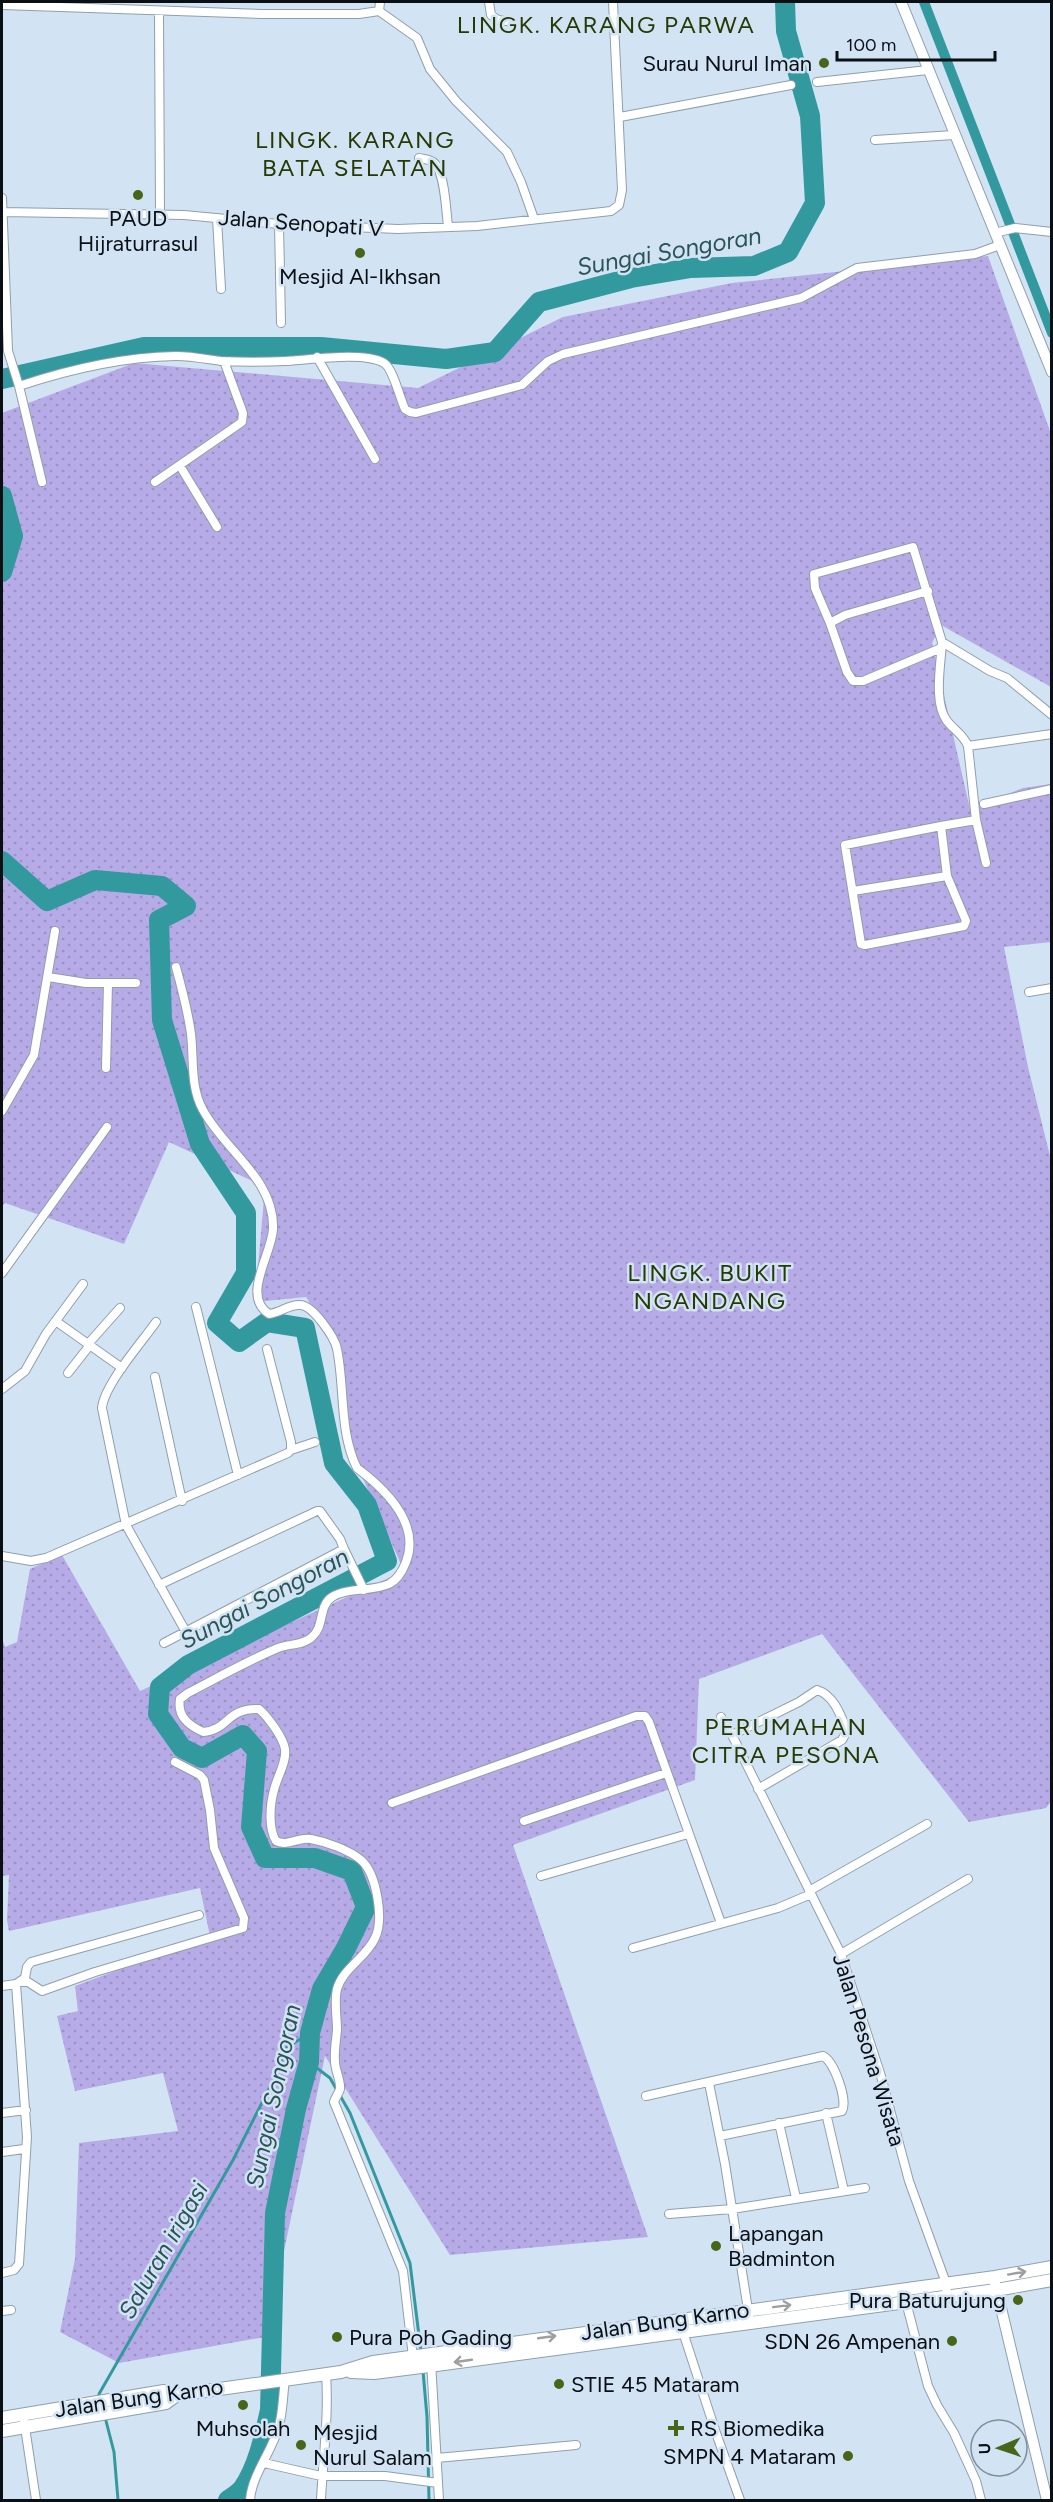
<svg xmlns="http://www.w3.org/2000/svg" width="1053" height="2502" font-family="Figtree,sans-serif">
<style>
.grass{fill:url(#grass-dots)}
.lines{fill:none;stroke-linecap:round;stroke-linejoin:round}
.stream{stroke:#329a9e;stroke-width:3}
.canal{stroke:#329a9e;stroke-width:10}
.river{stroke:#329a9e;stroke-width:20}
.minor-casing{stroke:#8f9fad;stroke-width:10}
.tertiary-casing{stroke:#8f9fad;stroke-width:12}
.secondary-casing{stroke:#8f9fad;stroke-width:14}
.minor{stroke:#fff;stroke-width:8}
.tertiary{stroke:#fff;stroke-width:10}
.secondary{stroke:#fff;stroke-width:12}
.oneway{stroke:#9d9fa1}
.poi-dot{fill:#486519;stroke:#d2e3f3;stroke-width:2}
.labels{text-anchor:middle;dominant-baseline:central;stroke-width:5;stroke-linejoin:round;paint-order:stroke}
.poi-label{font-size:22px;fill:#0a0f14;stroke:#d2e3f3;text-anchor:start}
.street-label{font-size:22px;fill:#0a0f14;stroke:#d2e3f3}
.neighbourhood-label{font-size:24px;letter-spacing:1.5px;fill:#263a04;stroke:#d2e3f3}
.water-label{font-size:24px;font-style:italic;fill:#295557;stroke:#d2e3f3}
</style>
<defs>
<pattern id="grass-dots" width="8" height="8" patternUnits="userSpaceOnUse" patternTransform="scale(1.5)"><rect width="8" height="8" fill="#b6abe6"/><path d="M2 2h.1M6 6h.1" fill="none" stroke="#9b92c4" stroke-width="1.8" stroke-linecap="round"/></pattern>
</defs>
<rect width="100%" height="100%" fill="#d2e3f3"/>
<path class="grass" d="M988,256L1051,434V687L941,625L932,643L970,809L1023,788L1051,784V942L1004,947L1028,1067L1051,1160L1052,1800L1046,1808L969,1822L822,1634L699,1679L695,1780L513,1845L648,2237L450,2255L325,2056L281,2265L276,2335L119,2363L60,2332L75,2259L79,2143L178,2131L163,2073L75,2091L57,2016L78,2011L75,1986L210,1936L200,1888L9,1931L7,1920L9,1875L2,1876V1638L5,1647L17,1642L30,1569L62,1555L140,1691L404,1571L352,1454L333,1340L306,1297L255,1302L265,1187L169,1142L124,1244L5,1203L2,1206V413L134,363L418,388L563,317L732,283Z"/>
<g class="lines">
<path class="stream" d="M309,2062L330,2078L350,2113L410,2263L421,2352
M423,2371L427,2417L429,2500
M100,2399L99,2394L233,2160L275,2077L286,2048L310,2033
M105,2417L114,2452L118,2500"/>
<path class="canal" d="M924,2L1052,333"/>
<path class="river" d="M2,379L144,347H321L446,359L495,352L539,302L631,278L691,268L754,266L788,252L815,203L810,116L786,31L785,2
M2,496L13,536L2,572
M2,861L47,901L95,880L162,886L186,906L159,920L162,1020L200,1144L246,1213V1273L217,1323L239,1342L267,1322L305,1328L334,1463L367,1505L387,1561L188,1665L160,1687L158,1714L182,1748L202,1758L243,1735L257,1751L251,1827L265,1858H315L352,1871L366,1907L346,1948L322,1989L310,2033L309,2062L296,2109L275,2213L270,2410C264,2436 258,2466 243,2488C239,2493 233,2497 228,2500"/>
<g class="minor-casing">
<path id="minor" d="M489,2L491,15L498,20L506,21
M2,5L261,14H359L379,11L380,2
M159,11L160,215
M379,11L417,38L430,69L456,101L507,152L521,182L534,219
M817,82L928,70
M620,117L791,85
M875,140L954,135
M419,158C423,159 429,159 433,162C445,170 446,211 448,226
M2,198L8,351L19,386L42,482
M2,212L184,215L279,224L398,229L477,226L611,211L619,205L622,190L613,2
M217,218L221,289
M279,224L281,323
M995,233L1015,228L1052,232
M317,357L375,459
M19,386C70,369 121,357 176,356C191,356 206,359 221,361C242,362 264,362 285,361C309,360 364,351 384,363C393,368 400,399 405,409L410,412L416,413L522,385L548,361L563,354L801,298L857,268L975,254L1000,245
M180,466L217,527
M155,482L242,422L243,413L224,361
M830,623L845,615L928,591
M942,642L990,671L1007,678L1052,715
M941,648L863,681H853L847,672L830,623L815,588L814,574L913,547L942,642C941,663 933,703 947,721C955,731 963,734 968,746L976,820L986,863
M968,746L1052,734
M984,804L1052,789
M941,826L845,845L861,944L865,945L964,926L966,921L947,876L941,826L976,820
M853,891L947,876
M176,967C182,989 188,1011 191,1034C194,1059 190,1087 203,1110C224,1150 275,1179 273,1229C272,1254 241,1296 269,1314C279,1313 290,1304 300,1305C313,1305 335,1338 337,1349C345,1387 339,1432 357,1468C385,1489 421,1523 406,1562C403,1570 397,1580 389,1584C372,1592 348,1587 332,1597C318,1606 325,1626 312,1637C304,1645 288,1644 278,1648C247,1661 217,1678 188,1693L180,1699C177,1716 188,1725 203,1732C229,1730 226,1708 259,1709C268,1717 283,1737 285,1749C287,1762 277,1777 274,1790C270,1804 268,1828 276,1841C287,1847 298,1837 311,1839C327,1842 349,1850 361,1860C377,1874 384,1920 375,1938C366,1958 343,1968 337,1989C334,2002 337,2017 337,2030C336,2041 334,2052 335,2062C335,2070 341,2081 340,2089C339,2093 335,2098 334,2102L403,2271L413,2357
M48,977L86,983H136
M1029,992L1052,988
M106,1068L108,983
M2,1111L34,1055L55,931
M2,1273L107,1127
M196,1307L238,1475
M57,1322L122,1368
M156,1322C142,1342 104,1385 102,1408L126,1525L186,1632
M88,1344L120,1308
M68,1373L90,1345
M155,1377L182,1501
M2,1389L25,1371L46,1334L83,1284
M291,1450L315,1442
M344,1549L364,1590
M2,1556L31,1561L46,1558L288,1453L291,1450V1442L267,1349
M159,1585L317,1511H320L340,1539L344,1549L164,1643
M721,1717L732,1735L841,1954L881,2076L909,2181L946,2283L947,2296
M732,1735L799,1702L817,1690C834,1695 841,1716 847,1731L842,1740L758,1789
M392,1803L636,1716H645L649,1722L721,1923
M524,1821L666,1773
M541,1876L688,1834
M809,1891L927,1824
M633,1948L778,1908L811,1894
M841,1954L968,1879
M22,1982H28L42,1991L95,1972L243,1928L244,1918L214,1848L210,1810L204,1780L200,1775L175,1762
M2,1986L16,1984
M709,2083L725,2164L749,2316
M646,2096L823,2056C834,2061 848,2100 842,2111L720,2136
M2,2113L26,2110
M826,2113L844,2191
M779,2123L796,2198
M2,2152L24,2149
M669,2214L732,2209L865,2188
M2,2273L14,2270L19,2264L27,2137L16,1984L25,1978L27,1967L31,1962L199,1915
M906,2302L928,2386L937,2405L954,2433L976,2481L981,2500
M2,2311L11,2310
M682,2329L716,2433L740,2500
M431,2361L439,2500
M23,2414L36,2500
M437,2458L576,2445
M264,2463L321,2476H385L438,2483
M250,2500C252,2474 272,2452 279,2426C283,2411 283,2394 285,2379
M321,2500C323,2458 329,2416 326,2374"/>
</g>
<g class="tertiary-casing">
<path id="tertiary" d="M901,2L1052,372
M995,2283L1047,2500"/>
</g>
<g class="secondary-casing">
<path id="secondary" d="M351,2372L374,2373L429,2366L996,2290L1052,2280
M2,2418L164,2391L177,2395L341,2372L373,2362L995,2277L1052,2267
M2,2431L166,2403L177,2395"/>
</g>
<use href="#minor" class="minor"/>
<use href="#tertiary" class="tertiary"/>
<use href="#secondary" class="secondary"/>
</g>
<defs><path id="oneway-shaft" d="M-6 0H5M1.5-3L5.5 0L1.5 3" fill="none" stroke-width="1.6" stroke-linecap="round" stroke-linejoin="round" transform="scale(1.5)"/></defs>
<g class="oneway">
<use href="#oneway-shaft" transform="translate(1017 2273) rotate(-10)"/>
<use href="#oneway-shaft" transform="translate(782 2306) rotate(-7)"/>
<use href="#oneway-shaft" transform="translate(547 2337) rotate(-8)"/>
<use href="#oneway-shaft" transform="translate(463 2361) rotate(172)"/>
</g>
<g class="poi-dot">
<circle cx="824" cy="63" r="6"/>
<circle cx="138" cy="195" r="6"/>
<circle cx="360" cy="253" r="6"/>
<circle cx="716" cy="2246" r="6"/>
<circle cx="1018" cy="2300" r="6"/>
<circle cx="337" cy="2337" r="6"/>
<circle cx="952" cy="2341" r="6"/>
<circle cx="559" cy="2384" r="6"/>
<circle cx="243" cy="2405" r="6"/>
<path d="M673 2419h6v6h6v6h-6v6h-6v-6h-6v-6h6z"/>
<circle cx="301" cy="2445" r="6"/>
<circle cx="848" cy="2456" r="6"/>
</g>
<g class="labels">
<g class="poi-label">
<text x="812" y="63" text-anchor="end">Surau Nurul Iman</text>
<text x="138" y="218" text-anchor="middle">PAUD<tspan x="138" dy="25">Hijraturrasul</tspan></text>
<text x="360" y="276" text-anchor="middle">Mesjid Al-Ikhsan</text>
<text x="728" y="2233">Lapangan<tspan x="728" dy="25">Badminton</tspan></text>
<text x="1006" y="2300" text-anchor="end">Pura Baturujung</text>
<text x="349" y="2337">Pura Poh Gading</text>
<text x="940" y="2341" text-anchor="end">SDN 26 Ampenan</text>
<text x="571" y="2384">STIE 45 Mataram</text>
<text x="243" y="2428" text-anchor="middle">Muhsolah</text>
<text x="690" y="2428">RS Biomedika</text>
<text x="313" y="2432">Mesjid<tspan x="313" dy="25">Nurul Salam</tspan></text>
<text x="836" y="2456" text-anchor="end">SMPN 4 Mataram</text>
</g>
<g class="street-label">
<text transform="translate(301 223) rotate(4)">Jalan Senopati V</text>
<text transform="translate(869 2050) rotate(73)">Jalan Pesona Wisata</text>
<text transform="translate(665 2321) rotate(-8)">Jalan Bung Karno</text>
<text transform="translate(139 2398) rotate(-8)">Jalan Bung Karno</text>
</g>
<g class="neighbourhood-label">
<text x="606" y="24">LINGK. KARANG PARWA</text>
<text x="355" y="139">LINGK. KARANG<tspan x="355" dy="28">BATA SELATAN</tspan></text>
<text x="710" y="1272">LINGK. BUKIT<tspan x="710" dy="28">NGANDANG</tspan></text>
<text x="786" y="1726">PERUMAHAN<tspan x="786" dy="28">CITRA PESONA</tspan></text>
</g>
<g class="water-label">
<text transform="translate(669 251) rotate(-10)">Sungai Songoran</text>
<text transform="translate(264 1598) rotate(-28)">Sungai Songoran</text>
<text transform="translate(273 2096) rotate(-78)">Sungai Songoran</text>
<text transform="translate(163 2250) rotate(-60)">Saluran irigasi</text>
</g>
</g>
<rect width="1053" height="2502" fill="none" stroke="#0a0f14" stroke-width="6"/>
<g transform="translate(999 2448) rotate(268)"><circle r="28" fill="#d2e3f3" stroke="#828e9a" stroke-width="1.5"/>
<path d="M0-4.5L10 22L0 15L-10 22Z" fill="#486519"/>
<text y="-9" font-size="16" font-weight="bold" text-anchor="middle" fill="#0a0f14">U</text>
</g>
<path d="M837 51v9h158v-9" fill="none" stroke="#0a0f14" stroke-width="3"/>
<text x="846" y="51" font-size="18" fill="#0a0f14" stroke="#d2e3f3" stroke-width="4.5" paint-order="stroke">100 m</text>
</svg>
